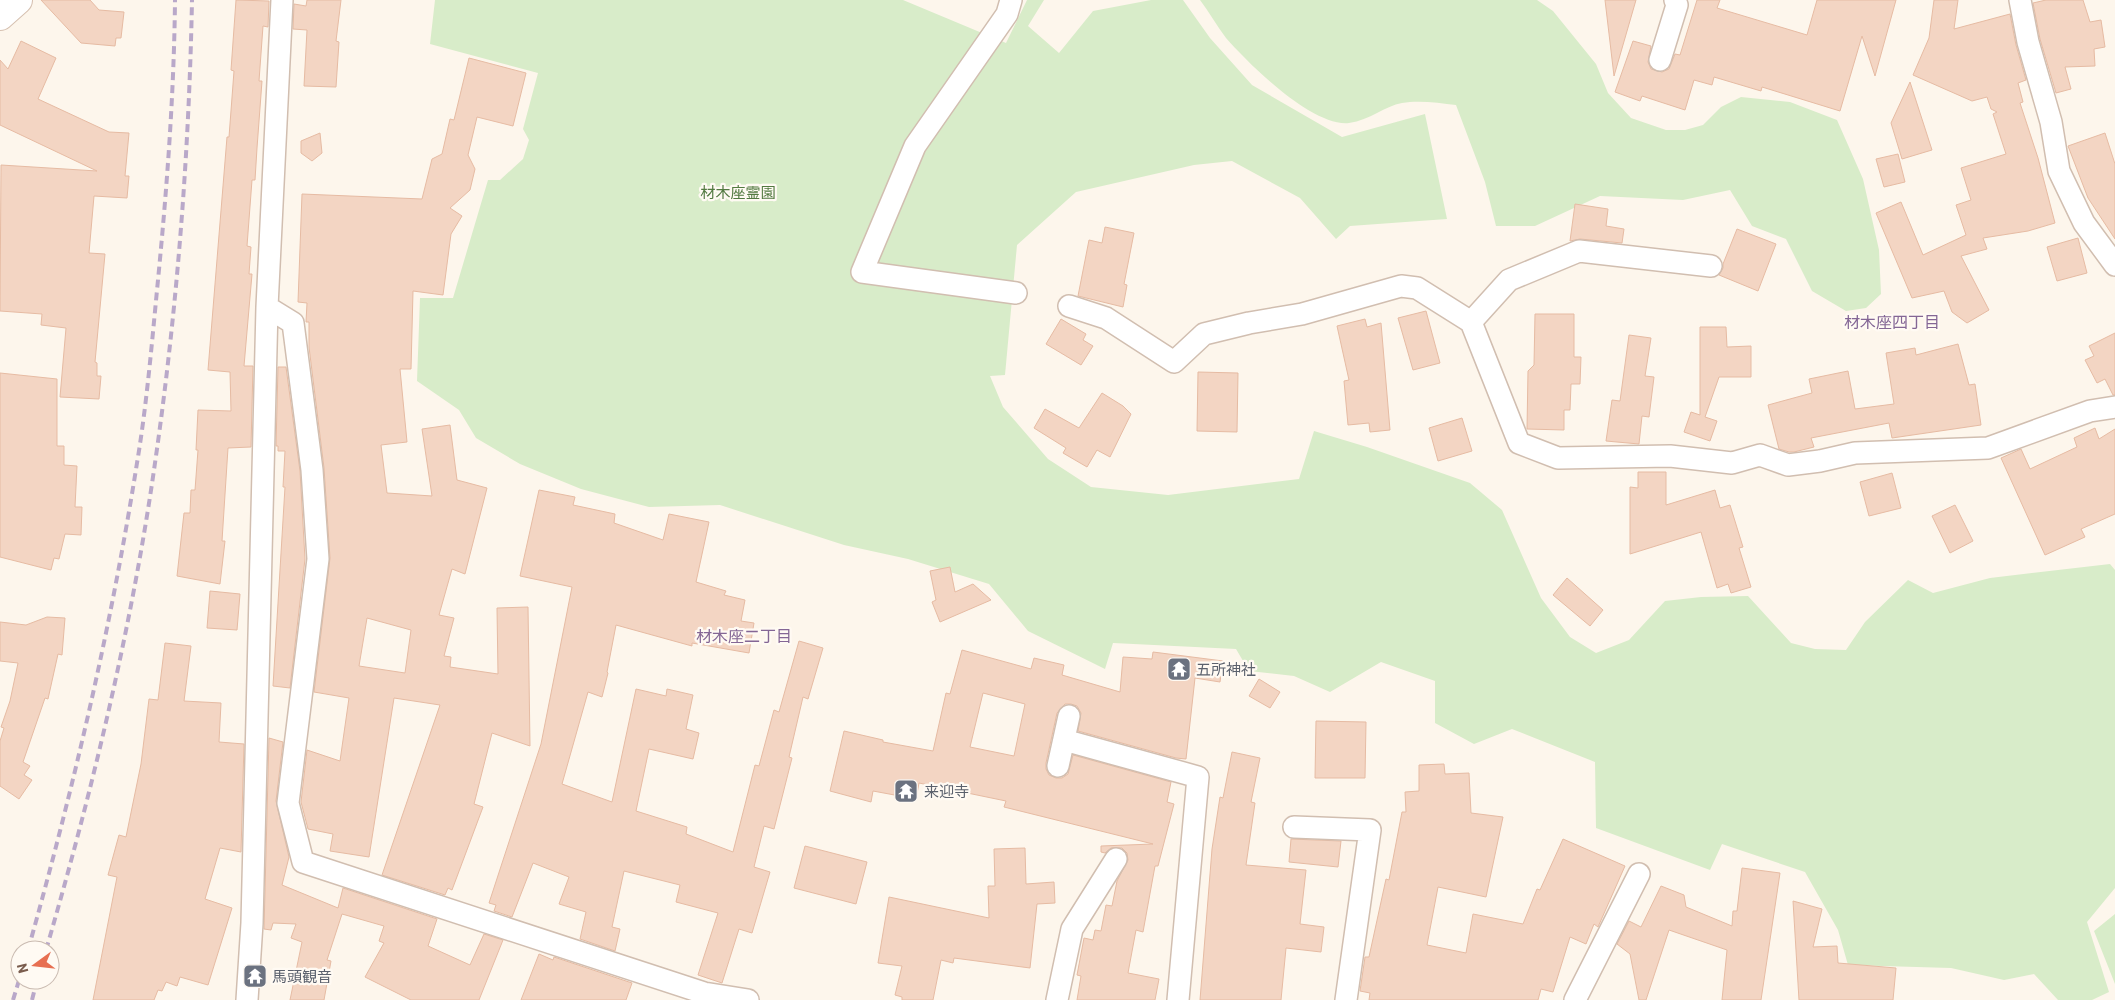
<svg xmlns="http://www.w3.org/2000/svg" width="2115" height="1000" font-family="Barlow,'Noto Sans JP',sans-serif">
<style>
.green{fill:#d8ecc9}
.building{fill:#f3d5c3;stroke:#e6bba3;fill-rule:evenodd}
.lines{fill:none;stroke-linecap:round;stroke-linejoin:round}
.street-casing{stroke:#d1beb0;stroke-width:24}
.secondary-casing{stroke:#d6c0b0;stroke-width:30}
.street{stroke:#fff;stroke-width:21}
.secondary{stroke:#fff;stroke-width:28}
.rail{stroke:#b9a8c9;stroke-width:4;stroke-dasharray:8 5;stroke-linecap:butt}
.labels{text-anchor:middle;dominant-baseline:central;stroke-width:4.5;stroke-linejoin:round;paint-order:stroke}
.park-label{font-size:15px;fill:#537a41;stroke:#fffaf3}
.worship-label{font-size:15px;fill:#5b616d;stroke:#fffaf3;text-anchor:start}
.neighbourhood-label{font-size:16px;fill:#846695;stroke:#fffaf3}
</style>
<rect width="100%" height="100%" fill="#fdf6ec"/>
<path class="green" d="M435,0H903L1006,43L1027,0H1044L1028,26L1059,53L1093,11L1151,0H1183L1210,38L1252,85L1342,137L1425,114L1447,219L1350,226L1336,239L1300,198L1232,161L1194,165L1076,192L1017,245L1005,375L990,376L1003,407L1048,459L1091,487L1168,495L1299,479L1314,431L1367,447L1470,483L1502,510L1541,598L1570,637L1596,653L1629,640L1665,601L1701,597L1748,596L1791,643L1815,649L1846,650L1865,622L1908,580L1933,593L1990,578L2110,564L2115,570V888L2087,922L2109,992L2092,1000H2058L2034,974L2004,980L1951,968L1848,965L1838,930L1805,872L1722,844L1710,870L1596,828L1595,762L1512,729L1474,744L1435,723V681L1381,662L1330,692L1294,676L1249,671L1236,649L1113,643L1105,669L1028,631L989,584L908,559L844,545L720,505L649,507L581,489L520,464L476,438L459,410L417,381L420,298H453L488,180H500L523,159L529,140L523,129L538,73L430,44Z
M1200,0H1537L1553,11L1596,64L1608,93L1631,118L1666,130H1685L1703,125L1721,107L1741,97L1790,102L1837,120L1863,179L1879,250L1881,294L1866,308L1846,311L1812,291L1786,239L1752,226L1730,190L1683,200L1600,196L1535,226H1496L1485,182L1456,105C1439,103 1419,100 1402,103C1385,106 1370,120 1349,123C1312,127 1249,64 1226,38C1217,26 1209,12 1200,0Z
M2115,914V984L2094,931Z"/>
<path class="building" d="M41,0H90L99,10L124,12L121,38H116L115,46L81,43Z
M236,0L269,1L268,27L263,26L259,81H262L257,148L255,180H252L247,246L251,247L249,274H252L244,366H253L251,447L228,448L222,541H225L220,584L177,576L184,513H190L191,490H195L198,450H196L198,410L231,411L230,372L208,370L227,137H229L234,71L231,70Z
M307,0H341L336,41L339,42L336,87L304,86L307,30L293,29L294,4L306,6Z
M1605,0H1636L1614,76Z
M1697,0H1720L1717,8L1807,35L1817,0H1896L1875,76L1862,36L1840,111L1762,87L1761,91L1714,77L1712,85L1694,80L1685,110L1642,96L1640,101L1615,92L1633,41L1651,46L1648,62L1651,69L1662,72L1669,69L1675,54L1680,55Z
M1934,0H1958L1954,29L2010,14L2016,45L2026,80L2018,83L2023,102L2020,103L2038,158L2055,223L2028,231L1983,238L1987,249L1961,256L1989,310L1967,323L1952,312L1944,291L1912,298L1876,213L1901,202L1923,255L1966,235L1956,205L1971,200L1961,168L2006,154L1993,114L1997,112L1991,109L1987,97L1972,101L1913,75L1929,38Z
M2046,0H2083L2090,22L2101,20L2105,47L2094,49L2095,66L2065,67L2071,89L2056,93L2040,39L2033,3Z
M21,41L56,58L38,99L109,132L129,133L125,176H129L127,198L94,196L89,253L105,254L95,362L97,363V376H101L99,399L60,397L66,328L41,325L42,314L0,311L1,165L97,171L0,125V60L8,69Z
M469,58L526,73L513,126L477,117L468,155L475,169L470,190L450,208L462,216L451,234L443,295L413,291L411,369H400L407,442L381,445L387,493L432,496L422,429L450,425L457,480L487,488L465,574L452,569L439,615L454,618L444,656L451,657L450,667L498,674L497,608L528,607L530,746L492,733L474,804L483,807L452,890L448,888L445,895L382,875L440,705L394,698L369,857L330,851L333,834L308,829L301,802L307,750L340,761L349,698L314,692L330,558L324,468L309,347V322H306L307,303L298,302L302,194L422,199L432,159L442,154L450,119L454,120ZM367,618L411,630L405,673L359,666Z
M1910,82L1932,150L1902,159L1891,123Z
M320,133L322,153L312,161L301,153V141Z
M2105,133L2115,164V239L2088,198L2068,146Z
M1898,154L1905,182L1884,187L1876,159Z
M1575,204L1608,209L1606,226L1624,229L1622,243L1580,239L1570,241Z
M1105,227L1134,233L1124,284L1127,285L1123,307L1078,296L1089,240L1102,243Z
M1737,229L1776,244L1758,291L1719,275L1723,268V264Z
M2078,238L2087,273L2057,281L2047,247Z
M1426,311L1440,363L1413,370L1398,318Z
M1535,314H1574V357H1581L1580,384H1571L1570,410H1564V430L1527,429L1528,371L1534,365Z
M1061,319L1086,334L1083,340L1093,346L1081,365L1046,344Z
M1365,319L1367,327L1381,323L1390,430L1370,432L1369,423L1348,425L1344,381L1349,380L1337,326Z
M1700,327H1726L1727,347L1751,346V377H1719L1705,417L1717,421L1710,441L1684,432L1691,412L1700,415Z
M2115,333V395H2113L2105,379L2097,383L2085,360L2094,356L2089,346Z
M1629,335L1651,338L1645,376L1654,377L1649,417L1642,416L1639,444L1606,441L1612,400L1620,401Z
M1958,344L1969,385L1975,384L1981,425L1892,438L1889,423L1811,438L1814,447L1794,452H1789L1779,449L1768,405L1812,393L1809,379L1848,371L1855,409L1894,404L1886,353L1915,348L1916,355Z
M278,367H286L300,471L305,559L290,688L273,686L285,487H283L285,451H278V446H276Z
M1198,372L1238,373L1237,432L1197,431Z
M0,373L57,379V446H64V465L77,466L75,507H82L81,535L65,534L59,559L54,558L51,570L0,557Z
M1102,393L1123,406L1131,414L1110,457L1097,450L1087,467L1063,453L1066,448L1034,428L1045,409L1079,428Z
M1462,418L1472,451L1438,461L1429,428Z
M2095,428L2099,439L2115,429V514L2081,529L2085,537L2045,555L2001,458L2021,449L2030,469L2077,447L2074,438Z
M1638,472H1666V505L1715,490L1720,508L1730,505L1743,547L1739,548L1751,587L1731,593L1728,584L1717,588L1701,532L1630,554V487L1638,488Z
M1892,473L1901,508L1869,516L1860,482Z
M539,490L575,497L573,505L615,514L614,523L663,540L669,514L709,522L696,582L726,591L724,595L745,600L741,621L754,623L749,653L692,643V646L616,625L607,672L608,673L602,697L588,692L562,784L612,802L636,689L666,696L667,689L693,695L686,729L699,733L693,759L649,749L636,811L687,827L686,834L733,852L755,765L759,766L774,710L779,712L799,641L823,648L808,699L803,697L789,757L792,758L774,829L764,826L754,867L770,872L752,933L739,929L722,983L698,975L718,913L676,902L680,885L624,871L612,927L620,929L615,951L580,939L586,912L559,904L569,877L533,863L512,917L494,911L496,905L489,903L541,744L572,587L520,576Z
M1955,505L1973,541L1950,553L1932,516Z
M950,567L955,592L973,584L991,600L940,622L932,602L936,600L930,571Z
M1567,578L1603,610L1590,626L1553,595Z
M210,591L240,594L237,630L207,628Z
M47,617L65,618L62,655L58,654L48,699L45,698L23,762L30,766L24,775L32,780L19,799L0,786V741L4,728L1,727L10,701L18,663L0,661V622L26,625Z
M165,643L191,646L184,701L221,703L219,742L244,744L241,852L220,848L205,899L232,908L208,985L180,977L177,986L166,982L162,991L158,990L154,1000H93L117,877L108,875L119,835L126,837L141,764L149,699L158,700Z
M962,650L1031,669L1034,658L1064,665L1062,675L1120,692L1123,657L1152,659L1153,652L1223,661L1220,682L1195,678L1186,759L1176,758L1078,731L1081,713L1077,706L1071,704H1065L1057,713L1046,763V769L1049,775L1056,778H1062L1068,774L1073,755L1171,782L1167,802L1174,804L1158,866H1155L1143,932L1136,930L1128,973L1159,979L1155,1000H1077L1081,976L1077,975L1084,938L1093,940L1095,930L1101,931L1106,905L1112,906L1117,881L1128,860L1127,853L1122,848H1111L1105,853L1101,852V846L1153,844L1004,807L1006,801L919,783L916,799L873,791L871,802L830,791L844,731L883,740V742L933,751L946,693L950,694ZM983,693L1025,704L1014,756L970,747Z
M1259,679L1280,692L1270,708L1249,696Z
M1316,721L1366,722L1365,778H1315Z
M269,738L283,742L276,801L289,857L282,885L338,908L343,888L437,919L428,946L470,965L484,934L503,940L479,1000H411L365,977L384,943L379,941L384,926L342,914L327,960L331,961L324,1000H290L302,942L291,938L296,924L273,923L271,930L264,929Z
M1232,752L1260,758L1251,802L1255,803L1246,865L1306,870L1300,924L1324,927L1321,952L1286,948L1281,1000H1200L1212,849L1220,797L1223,798Z
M1444,764L1445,774L1469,773L1471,813L1503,817L1486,897L1438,887L1427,945L1466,953L1473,914L1523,924L1537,889L1540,890L1563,839L1625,866L1598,927L1594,924L1586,944L1570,937L1553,992L1541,989L1538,1000H1369L1370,993L1360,991L1365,957H1369L1386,879L1389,880L1402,812H1406L1405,792L1419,791V765Z
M1291,839L1341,841L1338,867L1289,862Z
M805,846L867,862L856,904L794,888Z
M1025,848L1026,884L1054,882L1055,903L1037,904L1030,968L954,958L953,963L941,960L933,1000H902V997L895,995L902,966L878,963L889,897L989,918L988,886H995L994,849Z
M1742,868L1780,873L1761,1000H1722L1727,950L1669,930L1646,1000H1639L1630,954L1617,944L1629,921L1641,927L1661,886L1684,895L1686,907L1732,926L1733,911H1737Z
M1793,901L1822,909L1813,947L1837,946L1838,963L1896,968L1893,1000H1799Z
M539,954L553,960L554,957L632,983L626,1000H521Z"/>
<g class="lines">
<g class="street-casing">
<path id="street" d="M1011,0L1007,14L915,146L862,272L1016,293
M2020,0L2028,42L2051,122L2059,171L2084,223L2115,265
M1660,60L1677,5L1675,0
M1069,306L1106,318L1174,362L1204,334L1249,323L1302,314L1401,286L1417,288L1471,322L1519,443L1558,458L1670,456L1732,463L1760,455L1788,465L1820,461L1855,453L1988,448L2090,411L2115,407
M267,307L293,323L312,470L318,559L288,803L303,862L704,993L748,1000
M1471,322L1509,280L1579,251L1711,266
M1064,740L1198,777L1178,1000
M1058,766L1069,716
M1294,827L1370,830L1346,1000
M247,1000L252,923L267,307L282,0
M1057,1000L1072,929L1116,859
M1575,1000L1639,874"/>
</g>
<g class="secondary-casing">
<path id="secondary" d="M0,16L18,0"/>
</g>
<use href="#street" class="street"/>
<use href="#secondary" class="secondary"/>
<path class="rail" d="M28,950C73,790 111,628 137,463C147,403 152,341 158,280C167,187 174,94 175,0
M46,950C92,792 132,626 155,463C177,310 189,155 192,0
M13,1000L20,977
M32,1000L37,980"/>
</g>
<defs>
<g id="temple-square" transform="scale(1.25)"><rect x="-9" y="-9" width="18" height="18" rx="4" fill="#6b7280" stroke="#fffaf3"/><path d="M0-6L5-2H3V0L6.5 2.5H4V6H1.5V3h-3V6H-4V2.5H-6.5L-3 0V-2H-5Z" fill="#fff"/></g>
</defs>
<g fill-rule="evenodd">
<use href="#temple-square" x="1179" y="669"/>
<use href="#temple-square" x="906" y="791"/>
<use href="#temple-square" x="255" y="976"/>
</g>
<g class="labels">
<g class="park-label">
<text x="738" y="192">材木座霊園</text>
</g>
<g class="worship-label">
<text x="1196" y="669">五所神社</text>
<text x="924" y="791">来迎寺</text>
<text x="272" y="976">馬頭観音</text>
</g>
<g class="neighbourhood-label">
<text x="1892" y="321">材木座四丁目</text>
<text x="744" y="635">材木座二丁目</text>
</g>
</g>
<g transform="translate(35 965) rotate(255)"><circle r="24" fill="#fffaf3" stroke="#cabbb1"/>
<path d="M0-4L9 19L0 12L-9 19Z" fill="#e76f51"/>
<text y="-8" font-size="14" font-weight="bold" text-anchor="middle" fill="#7a5c4d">N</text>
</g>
</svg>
